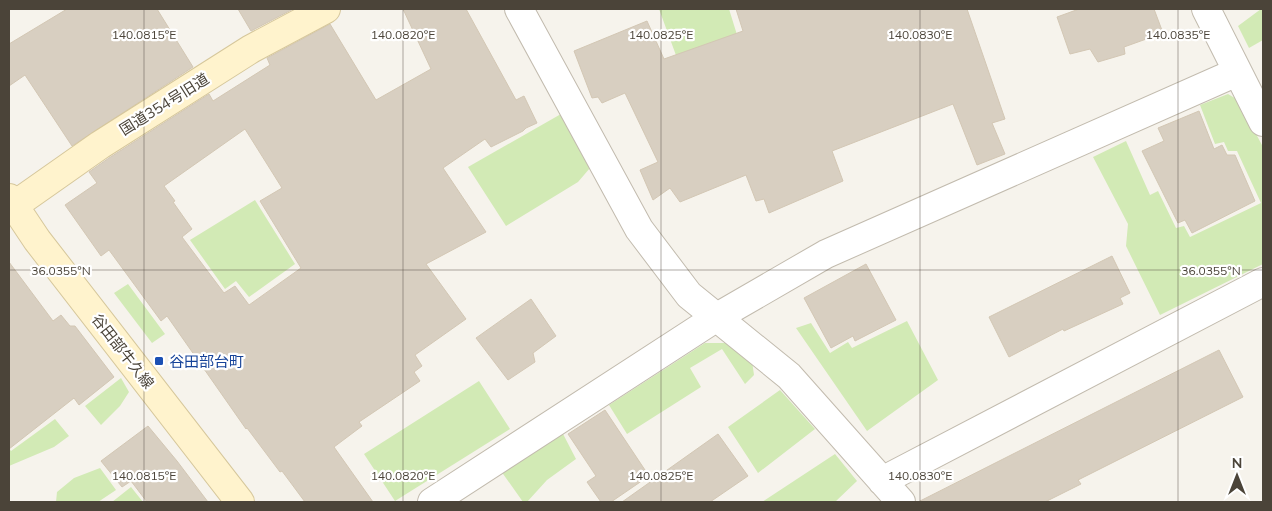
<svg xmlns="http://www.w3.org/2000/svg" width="1272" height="511" font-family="Mulish,'Noto Sans JP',sans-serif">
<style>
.green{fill:#d2eab5}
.building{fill:#d8cfc1;stroke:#d3c7b4;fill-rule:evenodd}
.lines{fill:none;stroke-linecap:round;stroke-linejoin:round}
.street-casing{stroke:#c2bbae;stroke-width:30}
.secondary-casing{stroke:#d6c79b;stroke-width:30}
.street{stroke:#fff;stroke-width:28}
.secondary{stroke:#fff3cd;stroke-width:28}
.ticks{fill:none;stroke:#4b4439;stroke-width:1;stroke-opacity:0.45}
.transit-dot{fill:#1a4fb4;stroke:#fff;stroke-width:2}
.labels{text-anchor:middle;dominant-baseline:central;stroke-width:4.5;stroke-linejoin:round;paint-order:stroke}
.street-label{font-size:15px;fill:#4b4439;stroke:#fff}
.transit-label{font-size:15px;fill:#164399;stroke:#fff;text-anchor:start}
.ticks-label{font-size:12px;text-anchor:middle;fill:#4b4439;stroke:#fff;stroke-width:4.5;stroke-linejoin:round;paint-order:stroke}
</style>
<rect width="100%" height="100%" fill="#f6f3ec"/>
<path class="green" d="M659,9H729L738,38L677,58Z
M1261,9H1263V40L1249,48L1238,26Z
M1228,94L1238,100L1263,147V264L1160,315L1126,246L1128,224L1093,157L1126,141L1150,195L1158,191L1176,228L1184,226L1190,237L1261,203L1237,151H1228L1224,142L1215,144L1200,105Z
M561,114L590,168L578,182L506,226L468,167Z
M255,200L295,264L249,297L236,281L225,289L190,240Z
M128,284L165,334L152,343L114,293Z
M907,321L938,380L867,431L796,328L811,323L830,353L848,342L852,348Z
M705,343H732L752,361L754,375L745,384L722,349L690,368L701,387L627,434L609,405Z
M121,378L129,392L120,406L101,425L85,406Z
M479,381L510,429L395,501L364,454Z
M780,390L815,429L758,473L728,427Z
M55,419L69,436L54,447L9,466V448L11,451Z
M562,432L576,459L547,480L527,502H523L501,471Z
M835,454L857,481L835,502H762Z
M100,468L116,490L98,502H56L57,492L74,478Z
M131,487L143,502H112Z"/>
<path class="building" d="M67,9H157L193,67L72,146L25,75L9,86V44Z
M238,9H293L251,31Z
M403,9H466L516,100L524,96L537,123L526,128L523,131L491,147L485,139L443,168L486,232L426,264L466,319L415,355L422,366L414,372L420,381L359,422L362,426L334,447L373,502H305L282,471L280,472L247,428L246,429L167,316L161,321L109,250L101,256L65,205L97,183L89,172L109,158L209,94L213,101L270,65L267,58L330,24L376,100L431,69ZM245,129L282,188L260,201L301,268L249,305L235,286L224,293L182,237L192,229L173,202L175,201L164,186Z
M736,9H967L1005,119L992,123L1005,154L977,165L953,104L832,151L843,181L769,213L764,199L756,201L746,175L680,202L670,188L653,200L640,170L658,162L625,93L602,103L598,97L592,98L574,51L647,21L664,59L743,31Z
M1079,9H1154L1163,33L1124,47L1125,54L1098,62L1090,49L1070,54L1057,17Z
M1199,111L1214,149L1222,145L1227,155H1235L1255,201L1192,233L1185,220L1178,223L1142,151L1164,141L1158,128Z
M1112,256L1130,293L1120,298L1123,304L1064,331L1063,329L1009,357L989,317Z
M9,262L53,321L61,315L70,326H75L114,377L79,405L74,398L9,449Z
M866,264L896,320L855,341L853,336L831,348L804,298Z
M531,299L556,336L533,353L535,362L508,380L476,338Z
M1219,350L1243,397L1078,480L1081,484L1045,502H918Z
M605,410L649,476L611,502H601L587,482L596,476L568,434Z
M148,426L177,461L208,502H147L131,481L122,487L101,461Z
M718,434L748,476L710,502H622Z"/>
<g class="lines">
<g class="street-casing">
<path id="street" d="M519,9L639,229L689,295L789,376L901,502
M1206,9L1263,122
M882,481L1263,282
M432,502L717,317L826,254L1237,72"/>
</g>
<g class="secondary-casing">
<path id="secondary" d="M9,198L37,240L240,502
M9,209L100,145L251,49L326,9"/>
</g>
<use href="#street" class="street"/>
<use href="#secondary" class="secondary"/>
</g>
<path class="ticks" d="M144,9V502M403,9V502M661,9V502M920,9V502M1178,9V502M9,270H1263"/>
<rect class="transit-dot" x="154" y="356" width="10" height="10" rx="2.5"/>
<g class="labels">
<g class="street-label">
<text transform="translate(164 104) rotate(-32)">国道354号旧道</text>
<text transform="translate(123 351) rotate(52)">谷田部牛久線</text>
</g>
<g class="transit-label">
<text x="169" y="361">谷田部台町</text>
</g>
</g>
<g class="ticks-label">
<text x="144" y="39">140.0815°E</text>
<text x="403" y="39">140.0820°E</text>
<text x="661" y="39">140.0825°E</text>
<text x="920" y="39">140.0830°E</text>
<text x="1178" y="39">140.0835°E</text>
<text x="61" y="275">36.0355°N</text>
<text x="1211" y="275">36.0355°N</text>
<text x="144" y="480">140.0815°E</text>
<text x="403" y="480">140.0820°E</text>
<text x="661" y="480">140.0825°E</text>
<text x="920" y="480">140.0830°E</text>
</g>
<rect width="1272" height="511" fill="none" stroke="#4b4439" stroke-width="20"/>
<g transform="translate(1237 476)" stroke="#ffffff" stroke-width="4" paint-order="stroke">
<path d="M0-4L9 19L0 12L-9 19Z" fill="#4b4439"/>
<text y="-8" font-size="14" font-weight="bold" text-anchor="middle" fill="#4b4439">N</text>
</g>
</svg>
